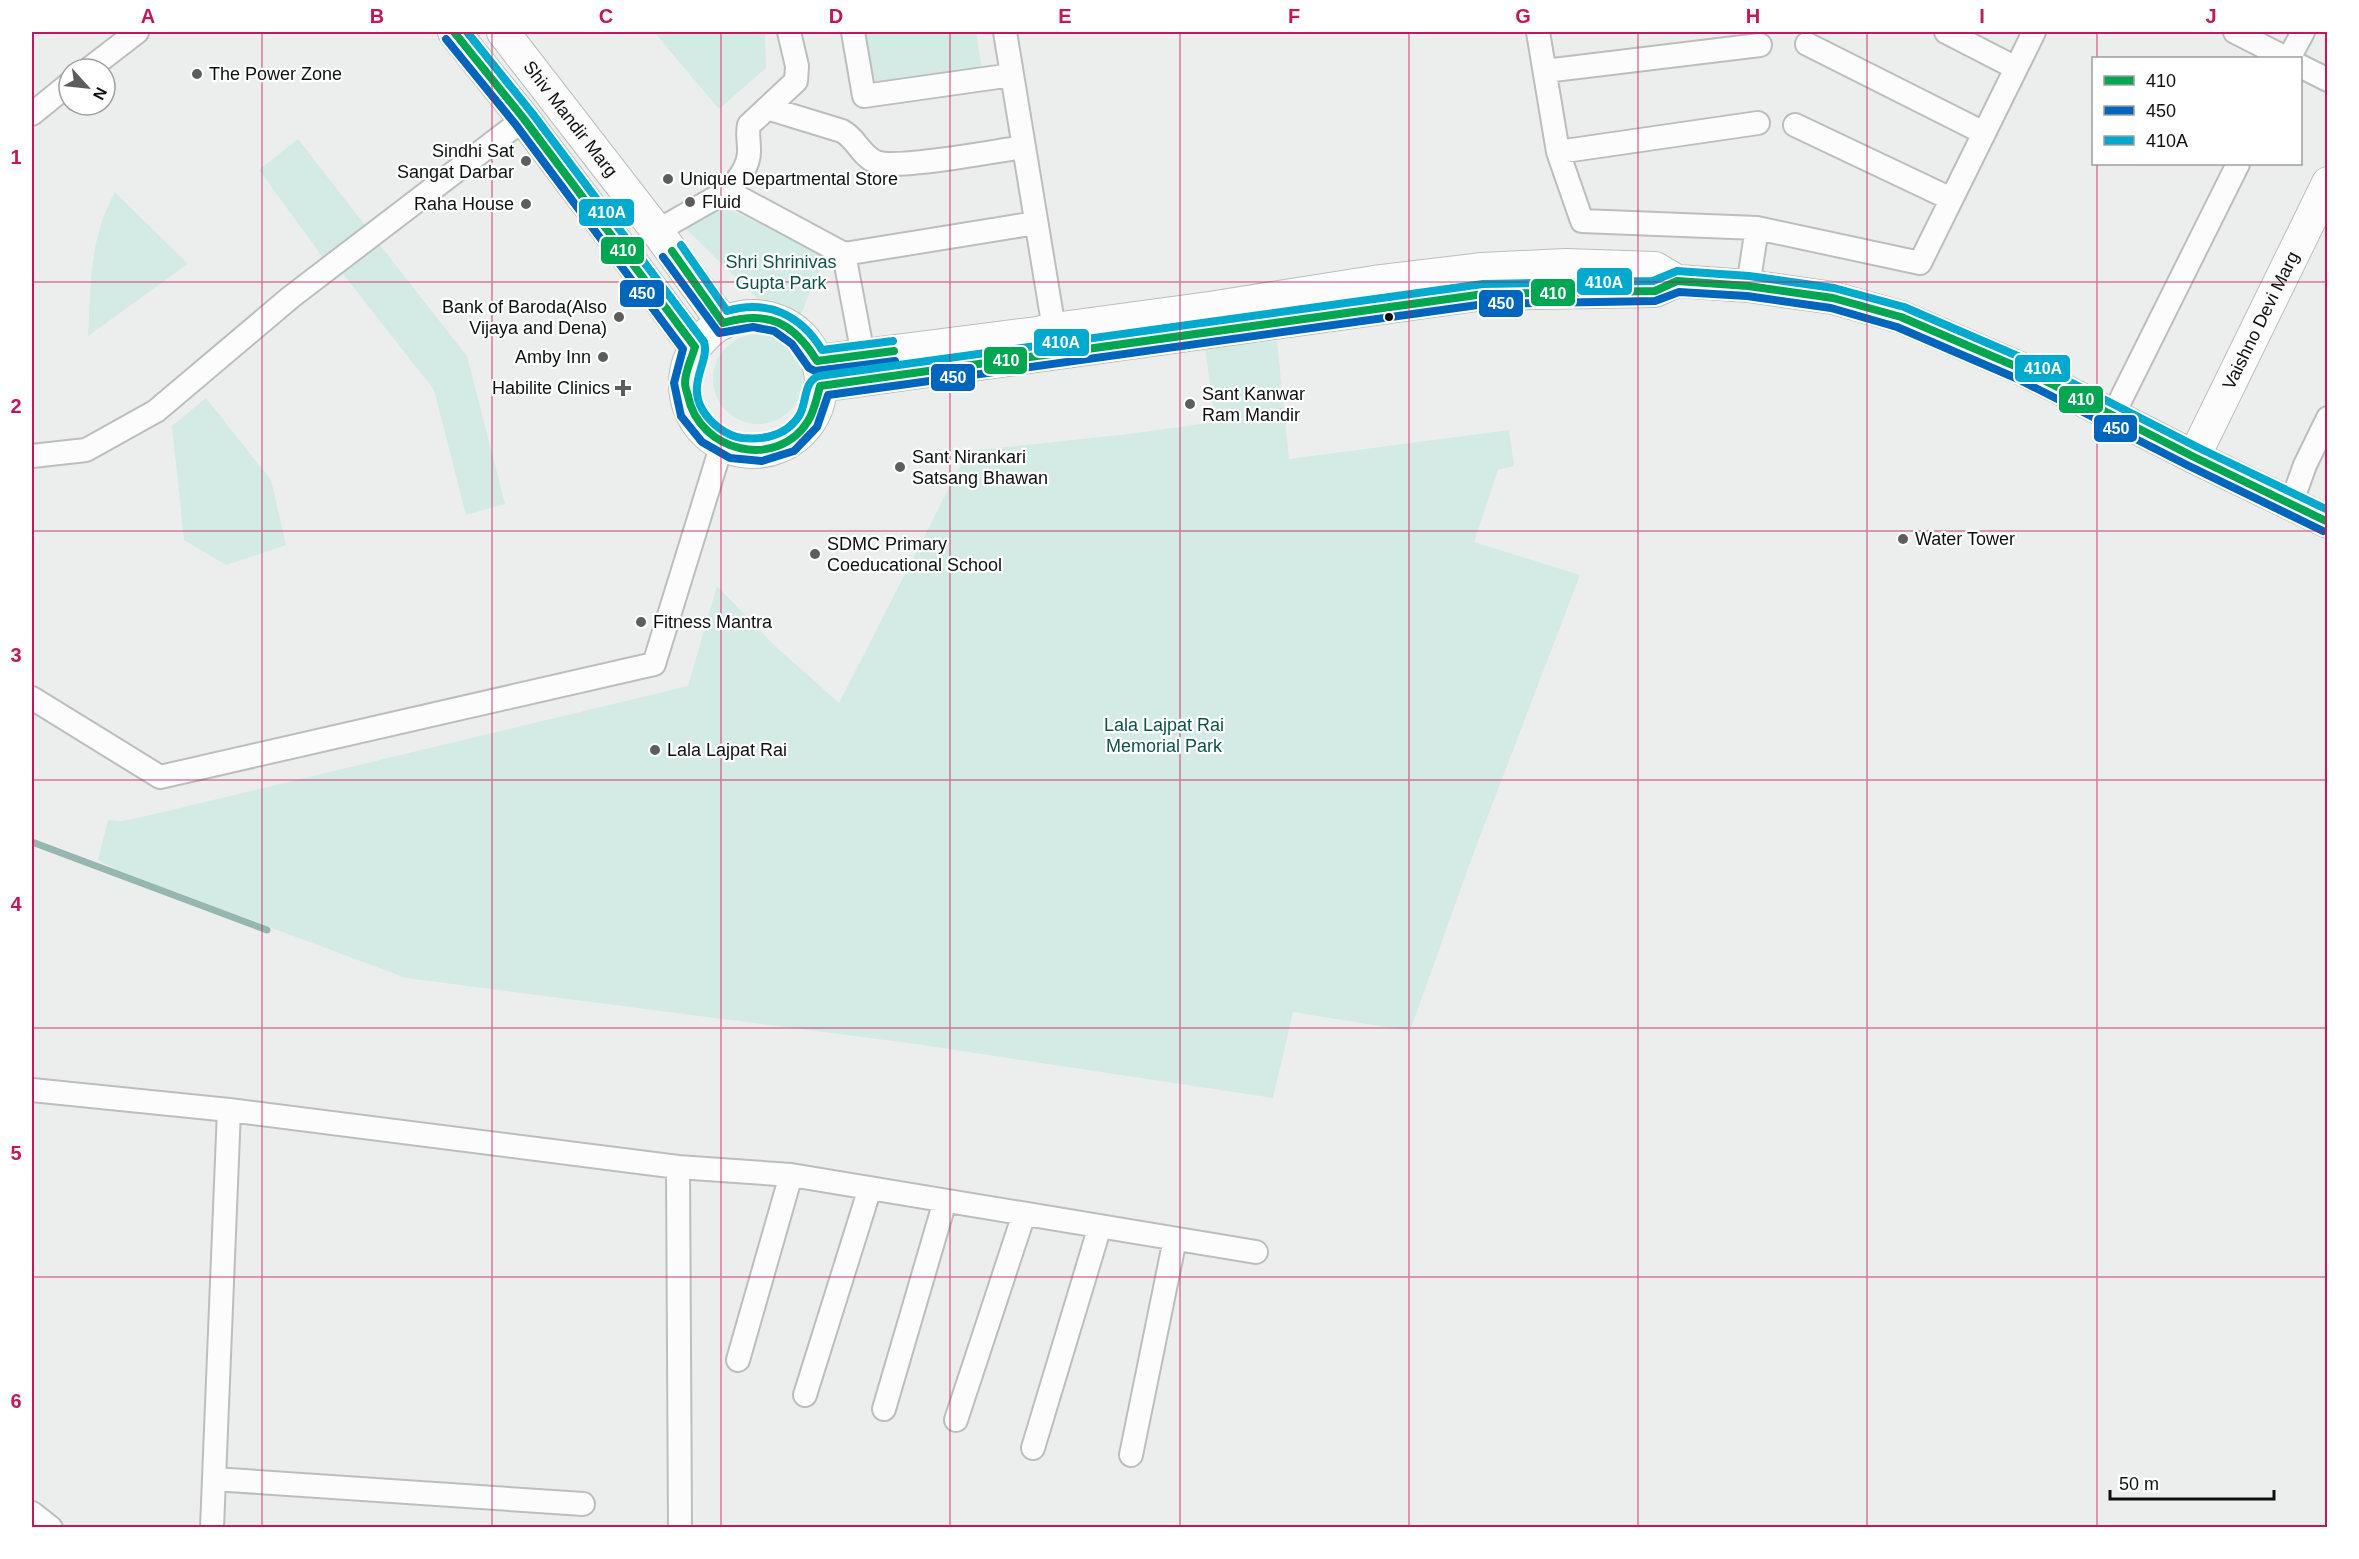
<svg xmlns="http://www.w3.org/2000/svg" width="2359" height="1559" font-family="Helvetica,sans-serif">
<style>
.green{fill:#d4eae5}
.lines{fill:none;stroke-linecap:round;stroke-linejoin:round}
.stream{stroke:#95b7b0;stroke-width:7}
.street-casing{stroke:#bcbebd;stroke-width:26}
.secondary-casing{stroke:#bcbebd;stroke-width:34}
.street{stroke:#fcfcfc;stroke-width:22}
.secondary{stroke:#fcfcfc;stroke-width:32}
.bus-1-casing{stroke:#fff;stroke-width:12}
.bus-2-casing{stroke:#fff;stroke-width:12}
.bus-3-casing{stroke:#fff;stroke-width:12}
.bus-1{stroke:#00a651;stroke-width:8}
.bus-2{stroke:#0065bd;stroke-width:8}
.bus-3{stroke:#00a9ce;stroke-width:8}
.grid{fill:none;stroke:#c2185b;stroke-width:1.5;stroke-opacity:0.55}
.poi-dot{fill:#5c5d5d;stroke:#fff;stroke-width:2}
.bus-dot{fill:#0e0f0f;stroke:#fff;stroke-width:2}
.labels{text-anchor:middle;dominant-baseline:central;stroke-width:4.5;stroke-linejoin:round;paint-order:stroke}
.poi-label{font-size:18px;fill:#0e0f0f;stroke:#fff;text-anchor:start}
.street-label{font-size:18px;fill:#0e0f0f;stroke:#fff}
.park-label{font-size:18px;fill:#0c5249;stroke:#fff}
.line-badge{stroke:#fff;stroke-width:2}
.badge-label{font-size:16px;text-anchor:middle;font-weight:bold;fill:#fff}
.neatline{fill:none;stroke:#c2185b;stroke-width:2}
.grid-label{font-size:20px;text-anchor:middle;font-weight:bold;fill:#c2185b}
</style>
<rect width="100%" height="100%" fill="#eceeed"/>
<path class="green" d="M654,32H765L766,68L719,109Z
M865,32H976L982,69L874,86Z
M298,139L365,225L324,259L259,170Z
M115,192L188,264L88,336C91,284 89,239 115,192Z
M714,202L826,255L798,321L762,303L685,228Z
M380,245L467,356L505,504L466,515L434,390L343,274Z
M713 379a45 45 0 1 1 90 0a45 45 0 1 1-90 0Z
M1277,341L1289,459L1509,430L1514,466L1498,470L1474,542L1580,575L1471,860L1410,1031L1293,1012L1273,1098L916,1044L406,978L117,870L98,860L108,820L121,821L142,817L688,686L717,586L773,644L839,703L968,451L1129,434L1215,422L1205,347Z
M206,398L271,480L286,545L226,565L184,540L172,426Z"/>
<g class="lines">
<path class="stream" d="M32,842L267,930"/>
<g class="street-casing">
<path id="street" d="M853,32L864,96L1012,75
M1005,32L1054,329
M1538,32L1558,152L1582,221L1757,228L1920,263L2034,32
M1946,32L2016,68
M2235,32L2286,58
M1807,44L1984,133
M2289,58L2303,32
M2300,66L2328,80
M89,69L137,32
M1545,71L1760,45
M767,108L842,131C856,138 861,156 876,162C898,170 995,151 1024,147
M32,114L69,84
M1795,125L1951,199
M1558,152L1758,123
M727,191C738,181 750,165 749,149C749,140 747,133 749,125L796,81L797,66L789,32
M657,231L727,191L844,254L1036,223
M844,254L863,355
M1748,286L1757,228
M2113,415L2238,164
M32,456L86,450L156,411L291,297L524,119
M2291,504L2305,465L2328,418
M32,698L160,777L654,664L722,444
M32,1090L229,1110L678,1167L791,1175L1256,1252
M678,1167L680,1528
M738,1360L791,1175
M805,1395L870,1188
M884,1409L945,1201
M956,1420L1024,1214
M1033,1448L1100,1226
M1131,1455L1175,1239
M214,1479L583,1504
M32,1513L51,1528
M212,1528L229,1110"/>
</g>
<g class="secondary-casing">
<g id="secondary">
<path d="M454,32L524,119L695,347"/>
<path id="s1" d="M503,32L657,231L723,323"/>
<circle cx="753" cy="384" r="68"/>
<path d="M817,361L1037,333L1054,329L1209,308L1374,282L1482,269L1565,265L1655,268L1677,281L1748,286L1833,298L1901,317L2022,369L2194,457L2328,522"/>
<path d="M820,386L1484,294L1655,291L1677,281"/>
<path id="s2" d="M2194,457L2328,183"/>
</g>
</g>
<use href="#street" class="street"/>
<use href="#secondary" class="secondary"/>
<g class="bus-1-casing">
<path id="bus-1" d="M454,32L524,119L695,347C692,358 685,371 685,383C685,387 687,392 688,396C699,452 777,471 808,421C814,412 817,397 820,386L1484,294L1655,291L1677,281L1748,286L1833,298L1901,317L2022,369L2194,457L2328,522
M672,251L723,323C768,310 793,322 817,361L894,351"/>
</g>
<g class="bus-2-casing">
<path id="bus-2" d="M446,39L516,125L683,349L674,383L681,416L702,442L730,458L762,461L794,451L817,427L828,395L1485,304L1655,301L1679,292L1747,296L1831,308L1897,327L2018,379L2189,466L2323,531
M663,257L719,333L753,327L774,331L792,344L809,368L815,371L895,361"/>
</g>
<g class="bus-3-casing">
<path id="bus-3" d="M467,32L532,113L704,342C710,361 687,383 702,409C710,423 726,436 742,438C764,440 786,436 799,416C807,404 803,381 819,376L1483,284L1653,281L1677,271L1749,276L1834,288L1904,307L2027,360L2199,448L2328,510
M681,245L727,311C767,299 801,315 822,350L893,341"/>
</g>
<use href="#bus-1" class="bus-1"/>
<use href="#bus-2" class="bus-2"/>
<use href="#bus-3" class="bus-3"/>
</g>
<path class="grid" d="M262,32V1528M492,32V1528M721,32V1528M950,32V1528M1180,32V1528M1409,32V1528M1638,32V1528M1867,32V1528M2097,32V58M2097,164V1528M32,282H2328M32,531H2328M32,780H2328M32,1028H2328M32,1277H2328"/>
<g class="poi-dot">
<circle cx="197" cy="74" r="6"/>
<circle cx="526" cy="161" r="6"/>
<circle cx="668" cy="179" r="6"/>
<circle cx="690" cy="202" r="6"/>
<circle cx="526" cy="204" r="6"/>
<circle cx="619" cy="317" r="6"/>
<circle cx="603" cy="357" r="6"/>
<path d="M620 379h6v6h6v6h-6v6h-6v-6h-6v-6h6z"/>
<circle cx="1190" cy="404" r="6"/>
<circle cx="900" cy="467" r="6"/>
<circle cx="1903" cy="539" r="6"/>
<circle cx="815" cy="554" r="6"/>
<circle cx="641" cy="622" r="6"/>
<circle cx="655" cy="750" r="6"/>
</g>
<circle class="bus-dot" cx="1389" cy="317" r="5"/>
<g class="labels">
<g class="poi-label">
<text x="209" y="74">The Power Zone</text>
<text x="514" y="151" text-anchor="end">Sindhi Sat<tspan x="514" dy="21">Sangat Darbar</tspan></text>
<text x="680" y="179">Unique Departmental Store</text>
<text x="702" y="202">Fluid</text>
<text x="514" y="204" text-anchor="end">Raha House</text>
<text x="607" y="307" text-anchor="end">Bank of Baroda(Also<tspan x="607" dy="21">Vijaya and Dena)</tspan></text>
<text x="591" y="357" text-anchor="end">Amby Inn</text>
<text x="610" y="388" text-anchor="end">Habilite Clinics</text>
<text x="1202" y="394">Sant Kanwar<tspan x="1202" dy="21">Ram Mandir</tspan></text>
<text x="912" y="457">Sant Nirankari<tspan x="912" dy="21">Satsang Bhawan</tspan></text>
<text x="1915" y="539">Water Tower</text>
<text x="827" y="544">SDMC Primary<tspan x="827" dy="21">Coeducational School</tspan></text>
<text x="653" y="622">Fitness Mantra</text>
<text x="667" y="750">Lala Lajpat Rai</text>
</g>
<g class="street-label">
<text stroke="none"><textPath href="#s1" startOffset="110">Shiv Mandir Marg</textPath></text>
<text stroke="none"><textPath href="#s2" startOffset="152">Vaishno Devi Marg</textPath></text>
</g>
<g class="park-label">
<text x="781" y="262">Shri Shrinivas<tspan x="781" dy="21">Gupta Park</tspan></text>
<text x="1164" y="725">Lala Lajpat Rai<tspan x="1164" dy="21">Memorial Park</tspan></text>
</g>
</g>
<g class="line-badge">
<rect x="578" y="198" width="57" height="29" rx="6" fill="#00a9ce"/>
<rect x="600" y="236" width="45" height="29" rx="6" fill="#00a651"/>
<rect x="1576" y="267" width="57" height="29" rx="6" fill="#00a9ce"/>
<rect x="1530" y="278" width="46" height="29" rx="6" fill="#00a651"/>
<rect x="619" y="279" width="46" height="29" rx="6" fill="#0065bd"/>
<rect x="1478" y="289" width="46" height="29" rx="6" fill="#0065bd"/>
<rect x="1033" y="328" width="57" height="29" rx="6" fill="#00a9ce"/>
<rect x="983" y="346" width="45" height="29" rx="6" fill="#00a651"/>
<rect x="2014" y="354" width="57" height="29" rx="6" fill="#00a9ce"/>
<rect x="930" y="363" width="46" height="29" rx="6" fill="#0065bd"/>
<rect x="2058" y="385" width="46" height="29" rx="6" fill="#00a651"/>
<rect x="2093" y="414" width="45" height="29" rx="6" fill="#0065bd"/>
</g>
<g class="badge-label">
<text x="607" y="218">410A</text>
<text x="623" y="256">410</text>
<text x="1604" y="288">410A</text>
<text x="1553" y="299">410</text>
<text x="642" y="299">450</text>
<text x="1501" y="309">450</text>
<text x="1061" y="348">410A</text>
<text x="1006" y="366">410</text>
<text x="2043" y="374">410A</text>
<text x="953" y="383">450</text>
<text x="2081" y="405">410</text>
<text x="2116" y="434">450</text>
</g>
<rect width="2359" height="1559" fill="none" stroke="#ffffff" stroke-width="66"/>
<rect x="2092" y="57" width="210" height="108" fill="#ffffff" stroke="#9f9f9f" stroke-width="1.5"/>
<rect x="2104" y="76" width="30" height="9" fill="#00a651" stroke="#9f9f9f" stroke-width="1.5"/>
<text x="2146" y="87" font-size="18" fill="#0e0f0f">410</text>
<rect x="2104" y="106" width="30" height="9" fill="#0065bd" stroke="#9f9f9f" stroke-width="1.5"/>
<text x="2146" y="117" font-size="18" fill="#0e0f0f">450</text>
<rect x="2104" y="136" width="30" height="9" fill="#00a9ce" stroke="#9f9f9f" stroke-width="1.5"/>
<text x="2146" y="147" font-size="18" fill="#0e0f0f">410A</text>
<g transform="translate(87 87) rotate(117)"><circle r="28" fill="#ffffff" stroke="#9f9f9f" stroke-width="1.5"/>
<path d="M0-4.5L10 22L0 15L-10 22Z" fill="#5c5d5d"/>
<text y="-9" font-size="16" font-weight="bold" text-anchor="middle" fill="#0e0f0f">N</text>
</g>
<path d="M2110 1490v9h164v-9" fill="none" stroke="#0e0f0f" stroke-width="3"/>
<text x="2119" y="1490" font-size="18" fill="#0e0f0f" stroke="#ffffff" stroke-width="4.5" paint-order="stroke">50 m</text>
<rect x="33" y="33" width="2293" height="1493" class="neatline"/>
<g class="grid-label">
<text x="148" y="23">A</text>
<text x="377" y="23">B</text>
<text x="606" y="23">C</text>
<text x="836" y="23">D</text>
<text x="1065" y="23">E</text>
<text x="1294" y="23">F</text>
<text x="1523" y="23">G</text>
<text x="1753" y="23">H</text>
<text x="1982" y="23">I</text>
<text x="2211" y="23">J</text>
<text x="16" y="164">1</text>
<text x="16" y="413">2</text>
<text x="16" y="662">3</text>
<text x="16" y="911">4</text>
<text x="16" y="1160">5</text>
<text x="16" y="1408">6</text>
</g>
</svg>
